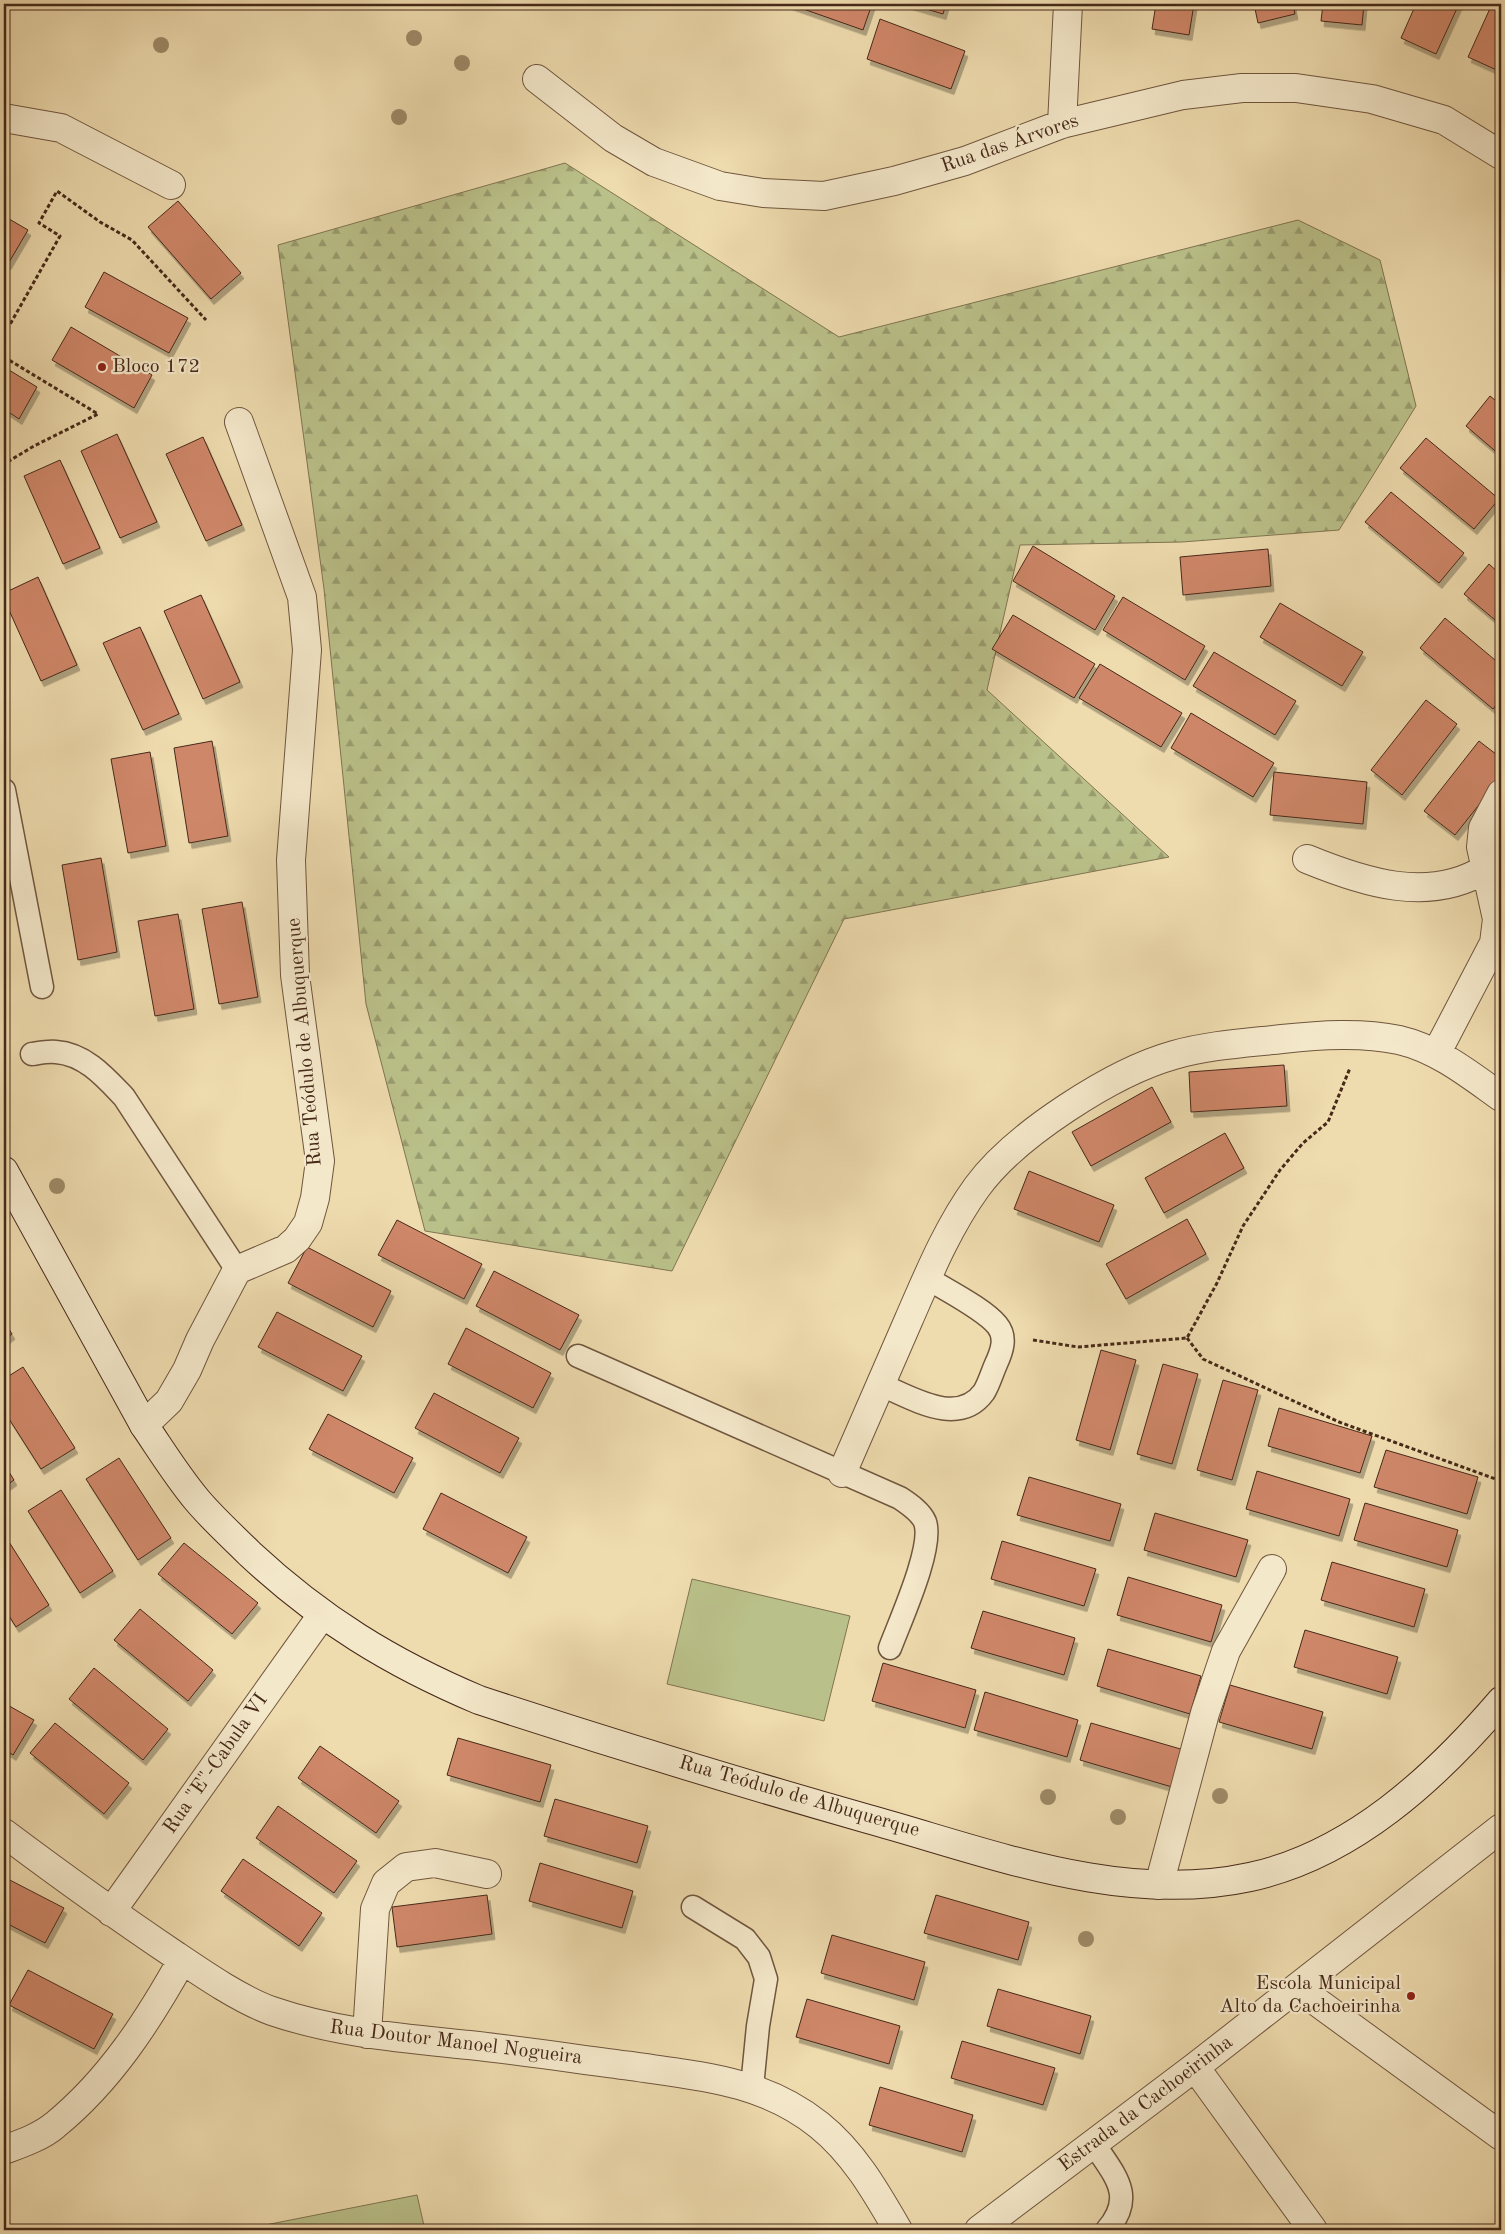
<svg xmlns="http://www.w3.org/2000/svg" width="1505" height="2234" font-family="'Old Standard TT',serif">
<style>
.forest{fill:url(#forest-firs);stroke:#807451}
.pitch{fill:#bac089;stroke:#807451}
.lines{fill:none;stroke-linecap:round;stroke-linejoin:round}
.stream{stroke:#7c7f78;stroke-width:11}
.building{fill:#cf8769;stroke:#462919;filter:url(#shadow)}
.lane-casing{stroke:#70563e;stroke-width:25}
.street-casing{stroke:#70563e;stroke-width:30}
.secondary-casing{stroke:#462919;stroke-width:30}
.path{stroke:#462919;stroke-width:3;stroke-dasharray:4 2.5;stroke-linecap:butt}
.lane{stroke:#f4e8ca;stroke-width:22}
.street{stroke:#f4e8ca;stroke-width:28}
.secondary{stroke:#f4e8ca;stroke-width:28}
.tree{fill:#9e8a68}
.poi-dot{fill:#8f2418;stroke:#f4e8ca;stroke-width:2}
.labels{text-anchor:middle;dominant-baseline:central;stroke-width:4.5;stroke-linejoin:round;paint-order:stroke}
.street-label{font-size:20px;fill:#462919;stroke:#f4e8ca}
.poi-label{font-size:20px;fill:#462919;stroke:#f4e8ca;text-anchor:start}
</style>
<defs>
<pattern id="forest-firs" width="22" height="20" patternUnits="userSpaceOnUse" patternTransform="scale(1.25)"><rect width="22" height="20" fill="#bac089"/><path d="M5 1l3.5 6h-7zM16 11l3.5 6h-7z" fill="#999c6f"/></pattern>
<filter id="shadow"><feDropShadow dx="3" dy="5.5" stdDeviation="0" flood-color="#0004"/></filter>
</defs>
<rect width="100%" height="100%" fill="#eedbae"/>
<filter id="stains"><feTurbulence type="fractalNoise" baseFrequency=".004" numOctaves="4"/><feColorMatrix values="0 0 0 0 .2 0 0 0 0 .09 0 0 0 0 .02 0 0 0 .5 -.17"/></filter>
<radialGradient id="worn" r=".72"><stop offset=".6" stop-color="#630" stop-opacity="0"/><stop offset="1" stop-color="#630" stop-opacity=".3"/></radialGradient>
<path class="forest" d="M565,163L839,337L1298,220L1380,260L1416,406L1339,530L1182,542L1020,545L987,690L1169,857L844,919L672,1271L425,1231L366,1004L324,589L278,245Z"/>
<path class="pitch" d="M692,1579L850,1616L824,1721L667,1684Z
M417,2195L425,2230H240Z"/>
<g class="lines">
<path class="stream" d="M273,4H278"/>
</g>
<path class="building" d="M789,4H872L863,30Z
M909,4H946L943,14Z
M1156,4H1194L1189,35L1152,29Z
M1254,4H1293L1295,14L1258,23Z
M1323,4H1364L1362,25L1321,21Z
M1416,4H1459L1436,54L1401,38Z
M1492,4H1501V72L1468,57Z
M880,19L965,51L951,89L867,59Z
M178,201L241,273L211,299L148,227Z
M4,216L28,230L8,264L4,262Z
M104,272L188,318L169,353L85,307Z
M71,327L152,375L134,408L52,360Z
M4,367L37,387L19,419L4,409Z
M1490,396L1501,405V456L1466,426Z
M117,434L157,522L120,538L81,451Z
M203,437L242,525L206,541L166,454Z
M1426,438L1499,499L1474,529L1400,468Z
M60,460L100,548L63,564L24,476Z
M1391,492L1464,553L1439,583L1365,522Z
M1033,546L1115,596L1095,630L1013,581Z
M1268,549L1271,586L1183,595L1180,557Z
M1489,564L1501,575V625L1464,594Z
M38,577L77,665L41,681L4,599V593Z
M201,595L240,682L203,699L164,611Z
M1123,597L1205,646L1185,680L1103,630Z
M1280,603L1363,652L1342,686L1260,637Z
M1013,615L1095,664L1074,698L992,649Z
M1445,618L1501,665V699L1493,709L1420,648Z
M140,627L179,714L143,730L103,643Z
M1214,652L1296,701L1275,735L1193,686Z
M1100,664L1182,713L1161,747L1079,698Z
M1426,700L1457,724L1402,795L1371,770Z
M1191,713L1274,763L1253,797L1171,748Z
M212,741L228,836L189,843L174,748Z
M1479,741L1501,758V777L1455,835L1424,811Z
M150,752L166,846L128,853L111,759Z
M1274,772L1367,782L1363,824L1270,815Z
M101,858L117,952L78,960L62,865Z
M242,902L258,997L219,1004L202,909Z
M178,914L194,1009L155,1016L138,921Z
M1284,1065L1287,1106L1191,1112L1189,1072Z
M1152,1087L1171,1122L1091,1166L1072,1132Z
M1225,1133L1244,1168L1164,1213L1145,1178Z
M1029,1171L1114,1205L1099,1242L1014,1209Z
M1187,1219L1206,1254L1126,1299L1106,1264Z
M397,1220L482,1264L464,1299L378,1255Z
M307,1247L391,1291L373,1327L288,1283Z
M494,1271L579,1315L560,1350L476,1306Z
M277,1312L362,1356L343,1391L258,1347Z
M4,1321L12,1334L4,1340Z
M466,1328L551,1373L533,1408L448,1364Z
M1101,1350L1136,1360L1110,1450L1076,1440Z
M1163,1364L1198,1374L1172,1464L1137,1454Z
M23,1367L75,1448L41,1469L4,1411V1379Z
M1223,1380L1258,1390L1232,1480L1197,1470Z
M434,1393L519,1438L500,1473L415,1428Z
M1279,1408L1372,1436L1360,1473L1268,1446Z
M328,1414L413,1458L394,1493L309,1449Z
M1386,1450L1478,1477L1467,1514L1374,1487Z
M119,1458L171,1538L138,1560L86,1479Z
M4,1464L14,1480L4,1487Z
M1257,1471L1350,1499L1339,1536L1246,1509Z
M1029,1477L1121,1504L1110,1541L1017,1515Z
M61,1490L113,1571L80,1593L28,1511Z
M441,1493L527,1537L508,1573L423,1529Z
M1365,1503L1458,1530L1447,1567L1354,1540Z
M1155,1513L1248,1540L1236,1577L1144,1550Z
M4,1534L49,1605L16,1627L4,1608Z
M1002,1541L1096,1569L1084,1606L991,1579Z
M184,1543L258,1603L232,1634L158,1574Z
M1332,1562L1425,1589L1414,1627L1321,1600Z
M1128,1577L1222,1605L1211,1642L1117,1615Z
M140,1609L213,1670L188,1701L114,1640Z
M983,1611L1075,1638L1064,1675L971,1648Z
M1305,1630L1398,1657L1387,1694L1294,1667Z
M1108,1649L1201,1676L1190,1714L1097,1686Z
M883,1663L976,1690L965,1728L872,1701Z
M94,1668L168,1729L143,1760L69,1699Z
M1230,1685L1323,1712L1312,1749L1219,1722Z
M985,1692L1078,1720L1067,1757L974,1730Z
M4,1703L34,1720L13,1755L4,1749Z
M55,1723L129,1783L104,1814L30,1753Z
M1091,1723L1184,1750L1172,1787L1080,1760Z
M458,1738L551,1765L540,1802L447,1775Z
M320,1746L399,1801L376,1833L298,1778Z
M555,1799L648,1826L637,1863L544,1836Z
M278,1806L357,1861L334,1893L256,1838Z
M243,1859L322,1913L299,1946L221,1891Z
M540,1863L633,1891L622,1928L529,1901Z
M4,1877L64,1908L45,1943L4,1922Z
M487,1895L492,1934L397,1947L392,1907Z
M936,1895L1029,1922L1018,1960L924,1933Z
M832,1935L925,1962L914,2000L821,1973Z
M28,1970L113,2014L94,2049L9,2005Z
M998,1989L1091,2016L1080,2054L987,2026Z
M807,1999L900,2026L889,2064L796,2037Z
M962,2041L1055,2068L1043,2105L951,2078Z
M880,2087L973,2115L962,2152L869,2125Z
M1166,2224L1170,2230H1156Z"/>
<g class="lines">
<g class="lane-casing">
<path id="lane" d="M4,790L42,987
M32,1054C39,1053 48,1051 56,1052C85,1054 105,1077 124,1097L237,1270
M578,1356L900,1498C909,1504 921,1512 925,1522C934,1547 900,1621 890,1648
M881,1385C911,1397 958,1428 984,1392C989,1384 992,1373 996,1364C1002,1351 1007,1337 997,1325C984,1309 946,1290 927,1278
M693,1907L745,1939L759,1957L766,1979L758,2026L752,2087
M1094,2144C1115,2176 1136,2196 1107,2230"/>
</g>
<g class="street-casing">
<path id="street" d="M537,79L613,138L654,162L720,186L763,193L824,196L894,181L965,161L1062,124L1183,95L1242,88H1296L1372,99L1444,120L1501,155
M4,118L61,128L171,185
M1062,124L1068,4
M1307,859C1363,882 1429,904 1485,869
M1436,1054L1494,943L1497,919L1481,847L1483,828L1501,794
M144,1425L169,1401L187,1370L200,1340L237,1270L286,1249L297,1239L308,1223L315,1198L320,1161L295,975L291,860L307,650L302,597L239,422
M842,1473C864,1422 887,1370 909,1319C929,1273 948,1227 977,1187C1015,1135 1113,1072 1174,1055C1209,1045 1246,1043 1282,1039C1320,1035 1361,1032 1399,1040C1438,1049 1470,1075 1501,1097
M4,1833C60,1875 117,1916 175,1955C203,1974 241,2000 272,2011C336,2033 402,2038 469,2045C523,2051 577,2059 631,2066C699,2076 763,2080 819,2125C854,2153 876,2192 898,2230
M1159,1885L1205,1713L1226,1651L1272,1569
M111,1912L322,1615
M1298,1988L1501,2136
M367,2034L375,1909L386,1883L406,1867L435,1863L487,1874
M1195,2067L1313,2230
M4,2150C20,2144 41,2137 55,2125C110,2080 148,2021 182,1960
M979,2230L1195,2067L1501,1828"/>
</g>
<g class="secondary-casing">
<path id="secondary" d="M4,1171L144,1425C161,1450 177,1476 197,1500C213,1519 232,1536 250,1554C320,1619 391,1663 479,1700C607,1742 738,1782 868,1819C991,1853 1121,1905 1250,1877C1352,1855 1435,1778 1501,1701"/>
</g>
<path class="path" d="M4,335L60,236L39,223L57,191L100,222L132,240L206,320
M4,357L98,414L34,446L4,464
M1187,1338L1203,1359L1339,1422L1501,1481
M1033,1340L1078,1347L1187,1338L1217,1283L1243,1226L1280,1170L1303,1143L1328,1122L1350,1068"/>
<use href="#lane" class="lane"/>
<use href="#street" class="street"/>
<use href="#secondary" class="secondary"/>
</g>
<g class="tree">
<circle cx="414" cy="38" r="8"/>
<circle cx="161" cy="45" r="8"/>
<circle cx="462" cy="63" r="8"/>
<circle cx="399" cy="117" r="8"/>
<circle cx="57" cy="1186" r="8"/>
<circle cx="1220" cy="1796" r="8"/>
<circle cx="1048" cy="1797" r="8"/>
<circle cx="1118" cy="1817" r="8"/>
<circle cx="1086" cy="1939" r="8"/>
</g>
<g class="poi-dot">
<circle cx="102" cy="367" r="5"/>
<circle cx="1411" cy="1996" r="5"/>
</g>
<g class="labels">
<g class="street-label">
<text transform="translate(1010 144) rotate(-19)">Rua das Árvores</text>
<text transform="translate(305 1042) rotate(-95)">Rua Teódulo de Albuquerque</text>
<text transform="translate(216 1764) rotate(-55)">Rua "E"-Cabula VI</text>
<text transform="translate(799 1797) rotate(16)">Rua Teódulo de Albuquerque</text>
<text transform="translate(456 2043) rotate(7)">Rua Doutor Manoel Nogueira</text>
<text transform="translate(1146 2104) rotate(-37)">Estrada da Cachoeirinha</text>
</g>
<g class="poi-label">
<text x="112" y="367">Bloco 172</text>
<text x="1401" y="1984" text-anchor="end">Escola Municipal<tspan x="1401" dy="23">Alto da Cachoeirinha</tspan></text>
</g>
</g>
<rect width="1505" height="2234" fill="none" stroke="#eedbae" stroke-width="20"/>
<rect x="5" y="5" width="1495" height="2224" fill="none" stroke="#462919" stroke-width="2.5"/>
<rect x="10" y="10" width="1485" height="2214" fill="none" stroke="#462919"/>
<rect width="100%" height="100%" filter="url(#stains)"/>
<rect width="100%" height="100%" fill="url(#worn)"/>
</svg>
